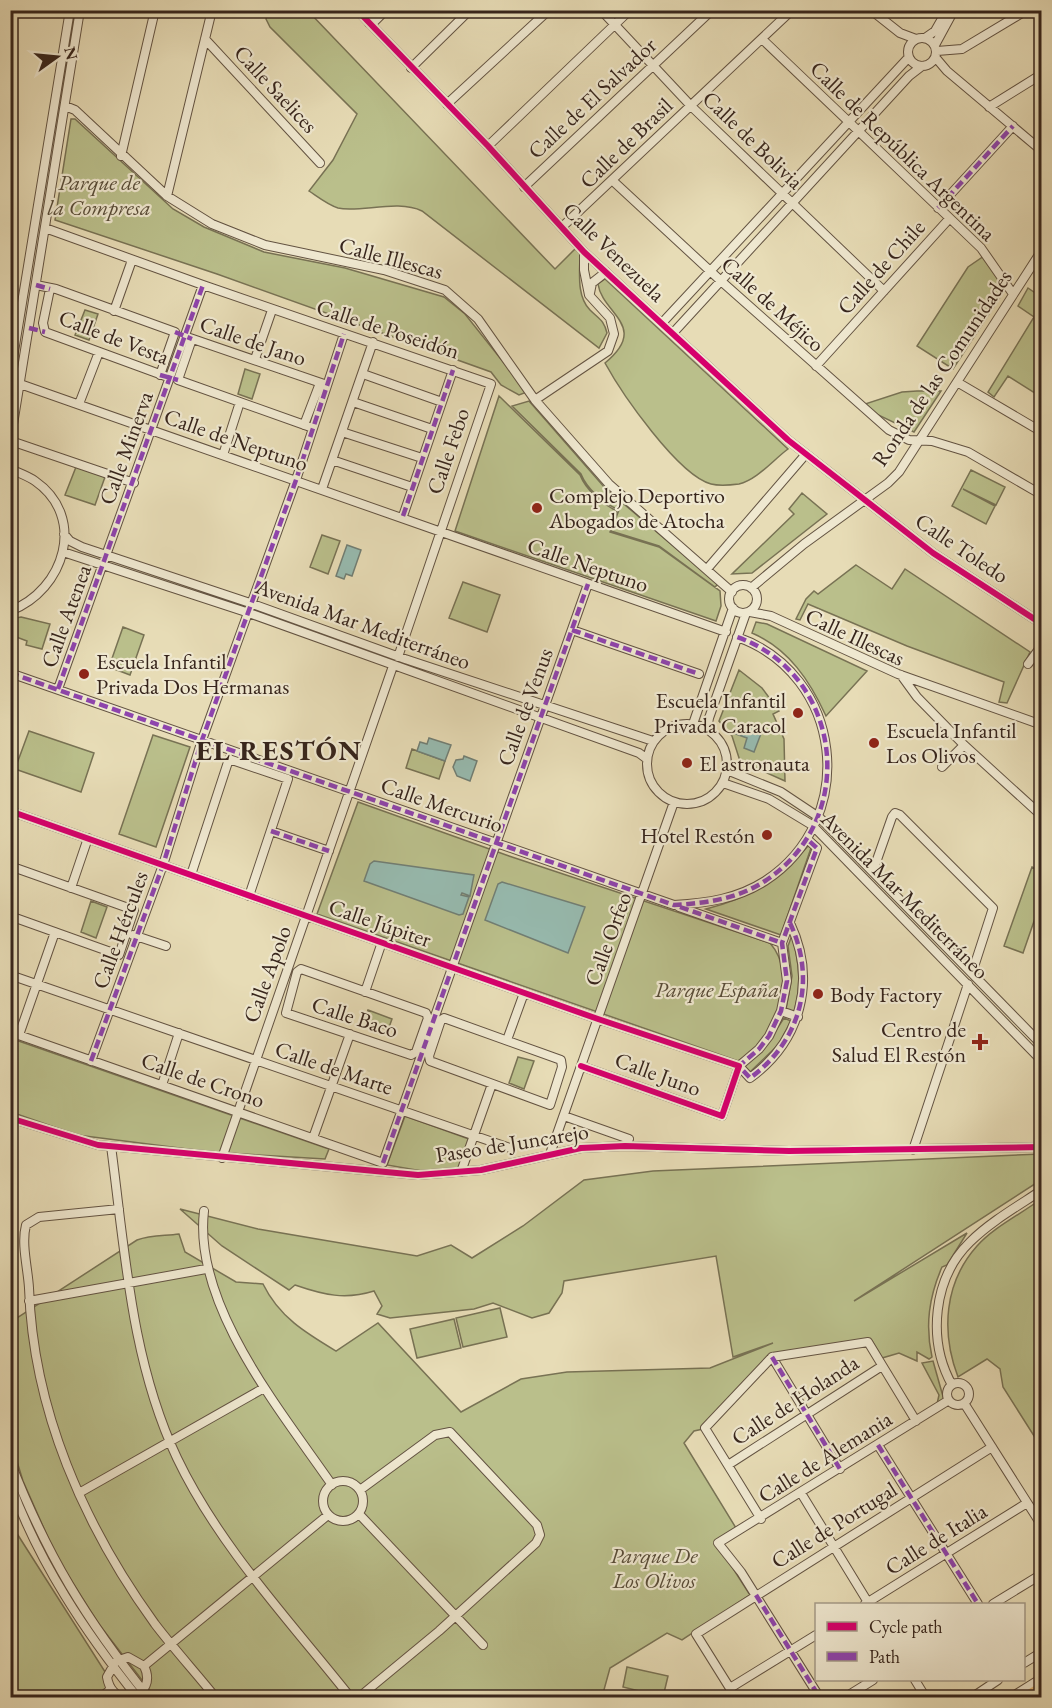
<svg xmlns="http://www.w3.org/2000/svg" width="1052" height="1708" font-family="'EB Garamond',serif">
<style>
.green{fill:#babf8b;stroke:#787254;stroke-width:1.5}
.water{fill:#97bbb0;stroke:#717f75;stroke-width:1.5}
.lines{fill:none;stroke-linecap:round;stroke-linejoin:round}
.minor-casing{stroke:#635342;stroke-width:10}
.highway-casing{stroke:#37251c;stroke-width:14}
.minor{stroke:#efe8d0;stroke-width:8}
.highway{stroke:#e4be7b;stroke-width:10}
.quiet{stroke:#8e44ad;stroke-width:4.5;stroke-dasharray:9 4.5;stroke-linecap:butt}
.cycleway-casing{stroke:#efe8d0;stroke-width:10}
.cycleway{stroke:#d6006c;stroke-width:6}
.poi-dot{fill:#8f2418;stroke:#efe8d0;stroke-width:2}
.labels{text-anchor:middle;dominant-baseline:central;stroke-width:4.5;stroke-linejoin:round;paint-order:stroke}
.street-label{font-size:22px;fill:#37251c;stroke:#efe8d0}
.park-label{font-size:22px;font-style:italic;fill:#584c38;stroke:#efe8d0}
.poi-label{font-size:22px;fill:#37251c;stroke:#efe8d0;text-anchor:start}
.district-label{font-size:28px;font-weight:bold;letter-spacing:1.5px;fill:#37251c;stroke:#efe8d0}
</style>
<rect width="100%" height="100%" fill="#e7dcb6"/>
<filter id="stains"><feTurbulence type="fractalNoise" baseFrequency=".00333" numOctaves="4"/><feColorMatrix values="0 0 0 0 .2 0 0 0 0 .09 0 0 0 0 .02 0 0 0 .5 -.17"/></filter>
<radialGradient id="worn" r=".72"><stop offset=".6" stop-color="#630" stop-opacity="0"/><stop offset="1" stop-color="#630" stop-opacity=".3"/></radialGradient>
<path class="green" d="M269,11H308L555,269L575,249L580,253C580,271 576,296 590,310C599,319 604,320 607,333L599,348L422,211C398,199 360,213 338,208C328,205 318,197 309,191L333,160L357,114L270,27L266,19Z
M71,119H75L173,209L204,227L264,252L345,268L444,297L465,314L527,392L519,395L501,385L491,372L217,274L55,220Z
M984,256L1006,288L953,369L917,346L968,267Z
M605,279L788,449C773,460 757,480 739,484C731,485 719,486 711,484C678,475 622,394 605,363C650,326 602,314 598,284Z
M1028,288L1041,297V397L1008,376L994,397L988,392L1034,317L1018,306Z
M85,310L98,314L89,340L75,335Z
M245,369L260,374L252,399L238,394Z
M917,391H941L914,432L874,413L865,404L902,392Z
M499,396L580,475C586,490 602,504 617,511L610,532L659,547L720,591L721,606L716,621L455,531Z
M529,401L605,488L718,584L715,587L659,546L611,531L619,510C603,503 587,489 581,474L512,406Z
M76,467L105,477L95,505L65,495Z
M971,470L1005,487L996,505L963,489L995,506L986,524L952,506Z
M802,493L827,514L752,573L732,574L794,514L789,509Z
M322,535L340,541L328,574L310,567Z
M856,565L892,589L905,569L1030,652L1007,703L999,702L1004,682L907,646L808,604L800,620L796,619L806,599L814,591L818,594Z
M463,582L500,595L487,632L449,618Z
M21,617L50,624L42,649L26,645L27,641L11,635V619Z
M756,622L767,624L867,671L826,716C810,681 789,649 752,633Z
M123,627L144,635L130,675L109,667Z
M739,670L762,688L779,711L773,714L784,739L785,781L740,761L732,736L719,721Z
M29,731L94,753L81,792L15,769Z
M153,735L190,747L156,847L119,834Z
M412,749L445,761L439,779L406,768Z
M358,802L509,856L770,943C800,977 775,1041 738,1061L317,914Z
M808,846L811,848L781,935L706,909C750,898 779,880 808,846Z
M1032,867L1041,871V901L1023,953L1004,946Z
M91,901L107,907L96,938L81,932Z
M792,935C799,962 802,984 794,1012L786,1009L792,976L788,946Z
M368,1010L392,1019L388,1030L364,1021Z
M784,1018L791,1021L778,1045L749,1073L744,1066L763,1050Z
M10,1038L329,1149L325,1159L211,1152L77,1135L11,1112Z
M518,1057L534,1061L524,1089L509,1083Z
M405,1116L469,1139L458,1169L422,1171L387,1165Z
M1041,1154V1180L854,1301L967,1233L947,1265L942,1267C929,1297 925,1325 932,1357L929,1359L917,1352V1361L899,1353L882,1358L871,1339L778,1355L703,1429L694,1431L684,1443L736,1528L716,1542L750,1595L682,1640L667,1633L610,1668L602,1697H155L98,1623L57,1558L23,1481L11,1442L10,1318L14,1320L137,1240C151,1235 164,1236 179,1234L185,1252L236,1282L263,1284C279,1317 306,1333 336,1351L378,1323L461,1412L521,1379L567,1372L710,1368L773,1343L733,1357L716,1256L564,1281L562,1293L549,1313L532,1318L493,1303L474,1309L390,1318L377,1314L382,1306L374,1291C345,1300 324,1295 295,1285L289,1290L222,1246L180,1209L258,1229L417,1256L451,1245L472,1258L523,1226L584,1180L653,1171Z
M1041,1199V1447L1003,1387L1000,1369L987,1359L958,1377C941,1332 944,1283 977,1246C994,1227 1021,1214 1041,1199Z
M500,1308L507,1337L463,1347L456,1318Z
M454,1319L461,1348L417,1358L410,1329Z
M933,1361L944,1400L937,1404L939,1395L922,1363Z
M16,1532L116,1689L104,1697L11,1698L10,1535Z
M627,1667L668,1676L663,1697L623,1687Z"/>
<path class="water" d="M347,545L361,550L352,576L346,574L344,579L336,576Z
M740,723L762,731L754,752L744,748L747,738L736,734Z
M429,738L451,745L445,761L417,751L420,742L427,744Z
M464,756L477,761L470,781L457,776L453,767L456,760L463,759Z
M374,861L474,875L470,896L462,893L461,895L469,897L463,914L459,915L364,881L370,864Z
M502,882L585,907L568,953L485,920L498,884Z"/>
<g class="lines">
<g class="minor-casing">
<path id="minor" d="M357,10L488,146L584,252L788,440L933,553L1042,624
M601,10L691,106L884,291
M871,10L900,33L916,39
M371,21H375L386,10
M369,23L379,10
M908 52a14 14 0 1 1 28 0a14 14 0 1 1-28 0Z
M925,38L935,31L947,10
M205,39L320,163
M762,39L981,248L1013,294
M935,45L954,10
M937,51L962,49L1027,10
M936,58L947,71L1042,151
M411,68L470,10
M447,104L549,10
M65,106L75,110L167,196L212,224L265,245L384,270L445,290L478,319L535,400L609,484L732,592
M989,107L1042,74
M488,146L630,10
M121,156L155,10
M613,181L721,281L889,430L909,440L932,441L968,452L1042,495
M524,187L712,10
M167,196L212,10
M938,208L1013,126
M562,227L792,10
M45,228L203,285L491,384L398,657
M36,285L56,289L175,332L160,375
M50,289L43,323L45,332L165,376
M590,293L592,283L606,272
M114,311L132,260
M662,323L909,57
M673,333L909,76L922,66
M187,337L327,385
M192,339L178,380L313,428
M255,359L272,310
M816,366L949,219
M363,374L442,402
M10,376L70,10
M957,382L1042,432
M20,384L726,632
M535,400L608,351L614,334L610,318L589,295L584,270V252
M353,402L432,429
M79,404L99,352
M304,425L320,383
M342,432L422,458
M11,441L134,483
M10,443L80,10
M223,455L240,402
M332,460L412,487
M10,469C19,473 28,476 35,481C87,517 65,590 10,611
M322,489L373,342
M403,516L453,370
M64,534L70,541L82,547L250,603L405,659L653,741
M63,552L246,612L639,753L647,759
M707,569L806,454
M729 599a14 14 0 1 1 28 0a14 14 0 1 1-28 0Z
M751,588L804,544L888,483L899,472L1042,250
M750,612L771,616L898,674L1042,725
M572,630L699,674
M1028,664L1042,645
M10,673L674,905C707,903 737,899 765,881C860,819 843,674 737,637
M901,675L917,697L964,745L1042,816
M58,689L203,285
M647 764a40 40 0 1 1 80 0a40 40 0 1 1-80 0Z
M693,724L733,608
M707,729L709,718L746,613
M942,767L964,745
M727,770L781,792L820,818L1042,1045
M723,783L769,799L812,825L1042,1061
M10,811L598,1019L739,1066L750,1078C801,1041 817,980 790,923
M10,827L15,812
M271,831L329,851
M10,866L134,910L119,955L10,916
M873,871L892,817L895,813L900,815L993,908L972,973
M191,875L229,759L288,779L249,896
M71,888L88,838
M679,907L782,943
M133,935L166,946
M301,969L426,1013L428,1018L416,1052L411,1055L286,1013L297,972Z
M10,975L510,1148
M365,992L382,942
M781,1011L798,1017
M444,1018L561,1060L562,1067L550,1105L430,1061L429,1056L441,1020Z
M10,1032L383,1163L588,584
M19,1035L55,932
M507,1040L524,993
M91,1061L163,865L202,740L296,480L344,334
M581,1066L722,1116L739,1066
M739,1066L759,1049L769,1036L781,1011L787,981L782,943L817,848L807,839
M162,1085L179,1033
M564,1116L629,1139
M10,1118L98,1145L418,1175L481,1170L581,1148L625,1146L789,1151L1042,1147
M313,1138L350,1034
M111,1146C125,1251 131,1361 177,1458C219,1546 290,1621 351,1698
M913,1150L968,984
M550,1154L674,802
M222,1158L393,666
M461,1172L492,1084
M119,1209L39,1217L26,1225C21,1244 28,1269 29,1288C33,1410 84,1526 155,1624C174,1649 196,1673 216,1698
M204,1211C193,1305 281,1411 332,1485
M29,1301L206,1269
M772,1357L840,1469
M947 1394a11 11 0 1 1 22 0a11 11 0 1 1-22 0Z
M952,1385C927,1340 933,1278 970,1242C990,1222 1018,1206 1042,1190
M964,1403L1042,1526
M878,1445L978,1604
M10,1461C46,1554 86,1620 149,1698
M728,1465L882,1366
M323 1501a20 20 0 1 1 40 0a20 20 0 1 1-40 0Z
M10,1483C39,1563 85,1632 138,1698
M79,1493L264,1388
M801,1493L869,1604
M359,1514L483,1645
M761,1519L705,1428L772,1357L868,1342L916,1421
M865,1604L1027,1503
M993,1604L1042,1574
M1024,1663L1042,1652
M144,1666L328,1515
M915,1680L926,1698
M730,1688L816,1635
M100,1698L111,1689
M128,1698C115,1697 109,1689 107,1677L116,1661L128,1657L144,1666C151,1680 146,1693 130,1698
M358,1698L439,1631L536,1543L540,1535L537,1525L450,1432L435,1435L360,1490
M736,1698L696,1634L992,1447
M820,1698L741,1572L718,1543L949,1400
M844,1698L873,1680
M971,1698L998,1680
M1010,1698L1042,1678"/>
</g>
<g class="highway-casing">
<path id="highway" d="M1024,1698L1042,1687"/>
</g>
<use href="#minor" class="minor"/>
<use href="#highway" class="highway"/>
<path class="quiet" d="M938,208L1013,126
M36,285L50,289
M29,328L45,332
M175,332L192,339
M160,375L178,380
M403,516L453,370
M572,630L699,674
M10,673L674,905C707,903 737,899 765,881C860,819 843,674 737,637
M58,689L203,285
M10,827L15,812
M271,831L329,851
M680,907L782,943
M790,923C817,980 801,1041 750,1078L739,1066L759,1049L769,1036L781,1011L787,981L782,943L817,848L807,839
M91,1061L163,865L202,740L296,480L344,334
M383,1163L588,584
M772,1357L840,1469
M878,1445L978,1604
M756,1595L820,1698"/>
<g class="cycleway-casing">
<path id="cycleway" d="M357,10L488,146L584,252L788,440L933,553L1042,624
M10,811L598,1019L739,1066L722,1116L581,1066
M10,1118L98,1145L418,1175L481,1170L581,1148L625,1146L789,1151L1042,1147"/>
</g>
<use href="#cycleway" class="cycleway"/>
</g>
<g class="poi-dot">
<circle cx="537" cy="508" r="6"/>
<circle cx="84" cy="674" r="6"/>
<circle cx="798" cy="713" r="6"/>
<circle cx="874" cy="743" r="6"/>
<circle cx="687" cy="763" r="6"/>
<circle cx="767" cy="835" r="6"/>
<circle cx="818" cy="994" r="6"/>
<path d="M977 1033h6v6h6v6h-6v6h-6v-6h-6v-6h6z"/>
</g>
<g class="labels">
<g class="street-label">
<text transform="translate(276 89) rotate(47)">Calle Saelices</text>
<text transform="translate(592 98) rotate(-43)">Calle de El Salvador</text>
<text transform="translate(753 140) rotate(44)">Calle de Bolivia</text>
<text transform="translate(626 143) rotate(-44)">Calle de Brasil</text>
<text transform="translate(903 151) rotate(44)">Calle de República Argentina</text>
<text transform="translate(614 252) rotate(44)">Calle Venezuela</text>
<text transform="translate(391 258) rotate(15)">Calle Illescas</text>
<text transform="translate(881 267) rotate(-48)">Calle de Chile</text>
<text transform="translate(773 304) rotate(42)">Calle de Méjico</text>
<text transform="translate(388 329) rotate(18)">Calle de Poseidón</text>
<text transform="translate(114 337) rotate(21)">Calle de Vesta</text>
<text transform="translate(253 341) rotate(19)">Calle de Jano</text>
<text transform="translate(942 368) rotate(-56)">Ronda de las Comunidades</text>
<text transform="translate(236 440) rotate(19)">Calle de Neptuno</text>
<text transform="translate(126 448) rotate(-70)">Calle Minerva</text>
<text transform="translate(448 451) rotate(-71)">Calle Febo</text>
<text transform="translate(962 548) rotate(34)">Calle Toledo</text>
<text transform="translate(588 565) rotate(19)">Calle Neptuno</text>
<text transform="translate(66 616) rotate(-70)">Calle Atenea</text>
<text transform="translate(363 624) rotate(20)">Avenida Mar Mediterráneo</text>
<text transform="translate(855 637) rotate(25)">Calle Illescas</text>
<text transform="translate(525 707) rotate(-70)">Calle de Venus</text>
<text transform="translate(442 805) rotate(19)">Calle Mercurio</text>
<text transform="translate(905 895) rotate(45)">Avenida Mar Mediterráneo</text>
<text transform="translate(380 923) rotate(19)">Calle Júpiter</text>
<text transform="translate(120 930) rotate(-70)">Calle Hércules</text>
<text transform="translate(608 939) rotate(-70)">Calle Orfeo</text>
<text transform="translate(267 974) rotate(-70)">Calle Apolo</text>
<text transform="translate(355 1017) rotate(18)">Calle Baco</text>
<text transform="translate(334 1068) rotate(19)">Calle de Marte</text>
<text transform="translate(658 1074) rotate(20)">Calle Juno</text>
<text transform="translate(203 1080) rotate(19)">Calle de Crono</text>
<text transform="translate(512 1143) rotate(-9)">Paseo de Juncarejo</text>
<text transform="translate(795 1400) rotate(-33)">Calle de Holanda</text>
<text transform="translate(825 1457) rotate(-32)">Calle de Alemania</text>
<text transform="translate(834 1525) rotate(-32)">Calle de Portugal</text>
<text transform="translate(936 1539) rotate(-32)">Calle de Italia</text>
</g>
<g class="park-label">
<text x="99" y="182">Parque de<tspan x="99" dy="25">la Compresa</tspan></text>
<text x="717" y="989">Parque España</text>
<text x="654" y="1555">Parque De<tspan x="654" dy="25">Los Olivos</tspan></text>
</g>
<g class="poi-label">
<text x="549" y="495">Complejo Deportivo<tspan x="549" dy="25">Abogados de Atocha</tspan></text>
<text x="96" y="661">Escuela Infantil<tspan x="96" dy="25">Privada Dos Hermanas</tspan></text>
<text x="786" y="700" text-anchor="end">Escuela Infantil<tspan x="786" dy="25">Privada Caracol</tspan></text>
<text x="886" y="730">Escuela Infantil<tspan x="886" dy="25">Los Olivos</tspan></text>
<text x="699" y="763">El astronauta</text>
<text x="755" y="835" text-anchor="end">Hotel Restón</text>
<text x="830" y="994">Body Factory</text>
<text x="966" y="1029" text-anchor="end">Centro de<tspan x="966" dy="25">Salud El Restón</tspan></text>
</g>
<g class="district-label">
<text x="279" y="750">EL RESTÓN</text>
</g>
</g>
<rect width="1052" height="1708" fill="none" stroke="#e7dcb6" stroke-width="36"/>
<rect x="12" y="12" width="1028" height="1684" fill="none" stroke="#37251c" stroke-width="3"/>
<rect x="18" y="18" width="1016" height="1672" fill="none" stroke="#37251c" stroke-width="1.5"/>
<rect x="815" y="1603" width="210" height="78" fill="#efe8d0" stroke="#a59a88" stroke-width="1.5"/>
<rect x="827" y="1622" width="30" height="9" fill="#d6006c" stroke="#a59a88" stroke-width="1.5"/>
<text x="869" y="1633" font-size="18" fill="#37251c">Cycle path</text>
<rect x="827" y="1652" width="30" height="9" fill="#8e44ad" stroke="#a59a88" stroke-width="1.5"/>
<text x="869" y="1663" font-size="18" fill="#37251c">Path</text>
<g transform="translate(57 57) rotate(75)" stroke="#efe8d0" stroke-width="4.5" paint-order="stroke">
<path d="M0-4.5L10 22L0 15L-10 22Z" fill="#37251c"/>
<text y="-9" font-size="16" font-weight="bold" text-anchor="middle" fill="#37251c">N</text>
</g>
<rect width="100%" height="100%" filter="url(#stains)"/>
<rect width="100%" height="100%" fill="url(#worn)"/>
</svg>
